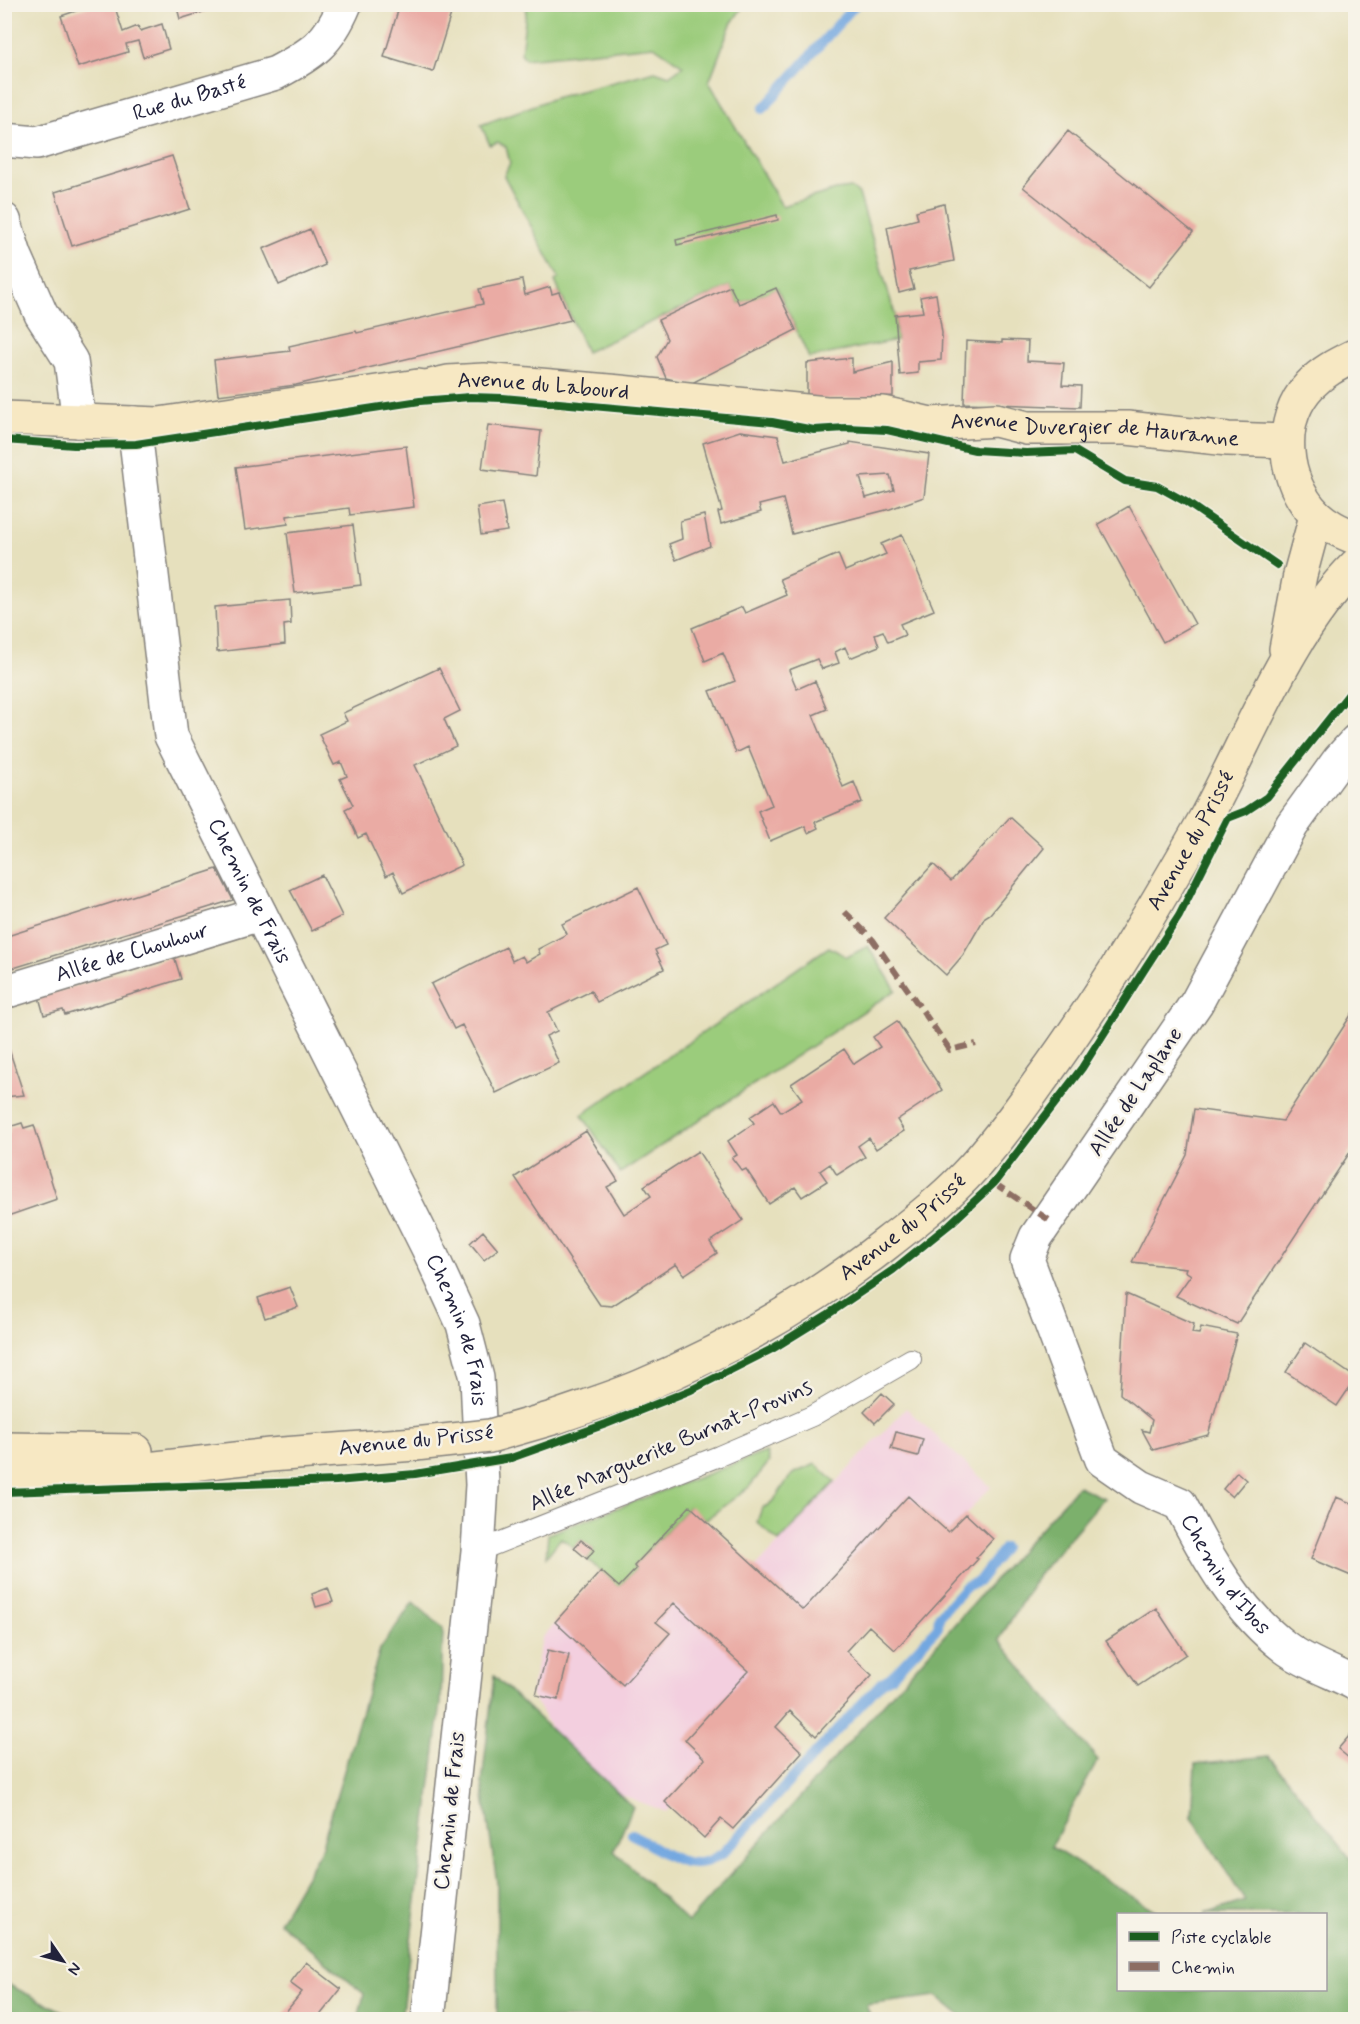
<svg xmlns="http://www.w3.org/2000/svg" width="1360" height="2024" font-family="Mynerve,sans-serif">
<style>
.built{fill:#f3cfdf}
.green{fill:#9bcc7c;stroke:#5e775c;stroke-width:1.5}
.forest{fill:#7cb06c;stroke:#4f6954;stroke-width:1.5}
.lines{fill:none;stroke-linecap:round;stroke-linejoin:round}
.stream{stroke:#73a7e0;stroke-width:10}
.building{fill:#eaaba4;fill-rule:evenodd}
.lane-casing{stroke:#84817c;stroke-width:22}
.street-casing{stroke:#84817c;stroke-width:36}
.secondary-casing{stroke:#84817c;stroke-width:36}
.lane{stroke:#fff;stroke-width:20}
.street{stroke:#fff;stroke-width:33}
.secondary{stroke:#f7e8c3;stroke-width:33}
.secondary-bridge-casing{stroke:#84817c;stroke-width:36;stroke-linecap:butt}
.secondary-bridge{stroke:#f7e8c3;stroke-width:33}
.quiet{stroke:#8d6e63;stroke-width:6;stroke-dasharray:12 6;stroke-linecap:butt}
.cycleway-casing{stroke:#f7f3e8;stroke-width:11}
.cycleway{stroke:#1b5e20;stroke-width:8}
.labels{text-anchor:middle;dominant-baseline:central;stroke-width:5;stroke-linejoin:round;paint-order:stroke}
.street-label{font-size:22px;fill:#22223b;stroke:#f7f3e8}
</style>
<rect width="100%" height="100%" fill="#f7f3e8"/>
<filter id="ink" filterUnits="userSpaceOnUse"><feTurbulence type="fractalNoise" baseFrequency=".0167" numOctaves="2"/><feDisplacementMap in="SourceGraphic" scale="12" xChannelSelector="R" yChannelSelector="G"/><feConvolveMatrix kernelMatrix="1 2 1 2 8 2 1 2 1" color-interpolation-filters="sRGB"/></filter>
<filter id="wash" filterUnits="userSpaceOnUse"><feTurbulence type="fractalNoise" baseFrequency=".008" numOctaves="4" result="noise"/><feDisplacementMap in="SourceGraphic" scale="24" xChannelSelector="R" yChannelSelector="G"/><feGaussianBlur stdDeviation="1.35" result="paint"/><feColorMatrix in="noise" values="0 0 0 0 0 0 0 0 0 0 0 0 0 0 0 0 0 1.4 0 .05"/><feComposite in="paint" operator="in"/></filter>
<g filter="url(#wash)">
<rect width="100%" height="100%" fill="#e6e0bd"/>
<path class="built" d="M906,1408L991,1487L966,1514L993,1539L976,1557L978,1559L895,1650L869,1626L846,1650L872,1675L816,1736L790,1712L776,1727L802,1752L733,1829L721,1819L704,1838L670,1807L666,1812L602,1787L562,1748L531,1694L542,1638L601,1571L620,1587L634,1566L690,1506L756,1567Z"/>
<path class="green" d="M527,5H744L731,24L709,82L782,206L836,190L851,188L859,194L895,315L897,340L809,358L777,288L739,304L730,286L586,352L555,281L559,278L504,176L510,163L506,147L498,142L490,145L481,125L554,98L655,71L669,76L683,66L654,46L525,59L521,53Z
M868,946L896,990L620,1173L582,1115L829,947L847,957Z
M766,1452L769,1462L749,1487L705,1520L689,1507L634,1566L636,1569L619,1587L587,1559L594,1550L581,1540L574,1548L561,1538L546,1557L548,1534Z
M816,1464L835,1482L779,1542L757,1522L762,1508C777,1502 780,1489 790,1477C795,1471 808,1468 816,1464Z"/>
<path class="forest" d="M1078,1486L1104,1498L1038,1575L999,1640L1098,1760L1051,1847L1161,1914H1118V1990H1326V1914H1204L1245,1901L1192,1817L1195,1764L1269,1756L1355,1864V2019H965L937,1996L866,2005L871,2019H497V1883L482,1783L494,1676L633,1807L614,1851L688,1922Z
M413,1602L443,1628L441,1703L401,2019H358L364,1994L279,1922L320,1852L380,1649Z
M4,1983H5L78,2019H5Z"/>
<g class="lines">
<path class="stream" d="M763,109L856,4
M632,1834C653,1846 679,1868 704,1862C710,1861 716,1857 722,1854L882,1682L891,1677L938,1627L939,1616L966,1586L978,1582L1004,1548"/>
</g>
<g id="blocks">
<path class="building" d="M96,4H114L123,32L138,26L140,31L162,24L169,49L143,57L138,41L126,44L128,52L78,67L61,16Z
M176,4H226V5L180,19Z
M400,4H454L433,72L384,57Z
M1068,131L1193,232L1149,287L1023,187Z
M172,156L190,209L72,246L55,192Z
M944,204L954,261L909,271L914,289L899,293L887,227L918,219L916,211Z
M777,215L778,220L677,245L676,240Z
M310,229L325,265L279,285L263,249Z
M522,280L525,295L550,287L552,294L559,292L571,320L296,385L218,395L214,360L290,351L289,346L356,331L357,333L483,304L479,289Z
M730,286L739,304L776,288L796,330L690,384L666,378L657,357L667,339L658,320Z
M936,294L942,333L941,360L918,362V373L900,375L895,315L923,312L920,297Z
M1002,340L1028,341L1027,361L1064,363L1062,385L1081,386L1080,407L964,403L966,341L1002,343Z
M852,358V372L893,362V396L807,400V363Z
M488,425L541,431L536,476L482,469Z
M740,431L778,436L785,461L850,444V442L929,454L924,497L890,509L792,534L783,499L759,505L761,512L721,524L718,512L722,511L703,443ZM890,475L894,490L866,498L860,477Z
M406,446L414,507L350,515L349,508L287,516L288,524L245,530L236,467Z
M502,503L507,531L481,535L477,507Z
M1129,506L1195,624L1163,642L1098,524Z
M704,515L710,546L676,560L669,544L682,539L680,521Z
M353,525L361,585L295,593L287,533Z
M902,535L934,610L900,624L905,635L888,642L883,631L875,634L879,646L850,658L845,647L835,652L839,663L822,669L817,659L789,670L797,689L815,681L827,709L813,715L843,787L854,782L862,802L815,822L818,828L808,833L805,826L770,841L758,811L772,805L748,747L736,753L710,691L735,681L723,653L705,661L692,628L742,607L745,613L787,595L780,579L838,554L845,571L886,554L881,544Z
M290,600L291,624L284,625L285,644L217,652L215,607Z
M439,668L460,711L444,719L456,746L415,765L462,865L403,893L393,872L386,876L366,834L358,838L345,809L353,805L340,779L347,776L341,762L334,765L319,734L347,721L343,713Z
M1010,817L1044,848L990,914L985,917L963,955L946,975L884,918L933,864L951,881Z
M217,869L233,900L4,971V937Z
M322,875L342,916L312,931L290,890Z
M638,887L666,945L655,950L664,969L597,1002L591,991L548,1012L557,1031L546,1036L559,1063L496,1093L462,1025L454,1029L431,984L506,947L512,961L522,956L526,962L540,954L538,949L567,934L562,924Z
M174,956L181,979L65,1015L63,1010L44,1015L39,997Z
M1353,1012L1356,1013V1143L1237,1324L1176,1296L1191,1275L1185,1271L1186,1268L1132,1262L1187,1155L1194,1109L1283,1121Z
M897,1021L942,1090L897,1120L904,1131L876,1149L869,1138L858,1146L865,1157L837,1175L830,1164L820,1171L827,1181L802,1197L795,1187L769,1204L746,1169L742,1171L732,1158L737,1155L728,1141L754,1123L750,1117L774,1101L781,1112L802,1099L791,1084L844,1049L854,1064L880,1047L873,1037Z
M4,1037H5L24,1095L4,1097Z
M22,1123L24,1128L34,1125L57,1199L5,1217V1134L10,1132L9,1127Z
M586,1131L618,1181L607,1187L624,1214L651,1196L644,1186L698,1151L743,1220L710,1242L717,1253L684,1275L676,1264L612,1306L600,1305L515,1177Z
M483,1231L498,1249L484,1260L470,1243Z
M290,1287L298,1307L265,1318L258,1298Z
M1126,1294L1194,1324L1192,1333L1199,1334L1201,1327L1237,1334L1208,1435L1153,1450L1142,1430L1149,1432L1152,1420L1120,1394Z
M1305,1343L1356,1378L1337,1406L1286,1372Z
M882,1393L894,1404L875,1423L864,1412Z
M896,1432L923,1439L918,1456L891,1449Z
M1237,1472L1246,1480L1232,1497L1223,1489Z
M908,1496L948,1532L966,1514L993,1539L976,1558L978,1559L895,1650L869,1626L846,1651L872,1675L816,1736L790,1711L776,1727L802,1752L733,1829L721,1819L704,1838L665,1802L705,1759L685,1740L748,1671L674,1603L656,1622L670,1633L623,1685L555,1622L601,1571L619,1587L636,1569L634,1566L690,1506L803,1610Z
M1336,1497L1356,1505V1578L1311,1559Z
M581,1540L594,1550L587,1559L574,1548Z
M328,1588L333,1602L316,1607L312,1594Z
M1156,1608L1186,1654L1138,1686L1106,1641Z
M548,1650L569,1655L558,1700L536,1695Z
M1356,1728V1764L1338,1749Z
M306,1962L341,1989L317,2019H280L302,1992L290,1983Z"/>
</g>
</g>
<g filter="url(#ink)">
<use href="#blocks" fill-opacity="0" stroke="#84817c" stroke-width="1.5"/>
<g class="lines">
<g class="lane-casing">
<path id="lane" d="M478,1551L719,1456L812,1416L911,1359"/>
</g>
<g class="street-casing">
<g id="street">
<path id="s1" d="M4,140L37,143L276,73C312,54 329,43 345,4"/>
<path d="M4,220L15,255L41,314L71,361L79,421"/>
<path id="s2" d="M134,423L171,736L428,1248L463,1324L477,1378L482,1485L478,1551L428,2020"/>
<path id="s3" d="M1356,741L1339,760L1292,825L1197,1002L1036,1237L1027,1259L1102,1460L1141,1487L1180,1504C1207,1557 1237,1611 1286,1648C1306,1663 1333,1672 1356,1684"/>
<path id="s4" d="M4,992L260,914"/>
</g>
</g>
<g class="secondary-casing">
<g id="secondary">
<path d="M1356,355C1338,364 1323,371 1310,385C1276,421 1283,482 1316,515C1327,526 1342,532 1356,538"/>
<path id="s5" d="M4,418L159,424L418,386L426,387L448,382L484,380L620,392L826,413H883L931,424L996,420L1027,428H1127L1228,439L1287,441"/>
<path d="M1286,649L1300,575L1316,516"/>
<path id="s6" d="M556,1417C584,1407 614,1398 642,1386C729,1349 812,1302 887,1243C914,1222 941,1201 965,1176C993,1147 1017,1114 1040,1081C1101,998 1154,909 1205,819C1252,733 1286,635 1356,565"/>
<path d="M4,1449L136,1451"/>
<path d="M4,1477L121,1472L270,1455L415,1444"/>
</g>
</g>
<use href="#lane" class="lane"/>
<use href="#street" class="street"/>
<use href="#secondary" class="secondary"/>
<g class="secondary-bridge-casing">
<path id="secondary-bridge" d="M415,1444L490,1436L556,1417"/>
</g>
<use href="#secondary-bridge" class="secondary-bridge"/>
<path class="quiet" d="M845,912L873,940L950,1050L976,1044
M994,1183L1049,1220"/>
<g class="cycleway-casing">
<path id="cycleway" d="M4,440L74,445L136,444L420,401L470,397L503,398L772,422L814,430L846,428L887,430L975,450L1026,453L1075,451L1125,481L1157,486L1186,502L1277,565
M4,1492L336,1481L415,1474L511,1458L606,1424L691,1390L772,1349L827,1315L893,1270L950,1224L994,1183L1082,1068L1144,970L1179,916L1228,818L1246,811L1267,797L1356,685"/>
</g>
<use href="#cycleway" class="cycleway"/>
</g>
</g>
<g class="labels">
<g class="street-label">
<text stroke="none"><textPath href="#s1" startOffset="192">Rue du Basté</textPath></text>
<text stroke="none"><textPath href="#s5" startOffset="543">Avenue du Labourd</textPath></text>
<text stroke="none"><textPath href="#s5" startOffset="1098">Avenue Duvergier de Hauranne</textPath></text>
<text stroke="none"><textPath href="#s6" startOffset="884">Avenue du Prissé</textPath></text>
<text stroke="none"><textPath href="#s2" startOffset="489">Chemin de Frais</textPath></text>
<text stroke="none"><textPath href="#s4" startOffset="134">Allée de Chouhour</textPath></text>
<text transform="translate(1136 1092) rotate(-56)">Allée de Laplane</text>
<text stroke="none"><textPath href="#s6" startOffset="398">Avenue du Prissé</textPath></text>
<text stroke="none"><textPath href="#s2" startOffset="976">Chemin de Frais</textPath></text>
<text transform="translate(416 1441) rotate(-6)">Avenue du Prissé</text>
<text transform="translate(671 1446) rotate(-23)">Allée Marguerite Burnat-Provins</text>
<text stroke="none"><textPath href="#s3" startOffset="1004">Chemin d'Ibos</textPath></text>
<text transform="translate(450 1811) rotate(-84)">Chemin de Frais</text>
</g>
</g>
<rect width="1360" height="2024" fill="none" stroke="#f7f3e8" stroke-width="24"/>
<rect x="1117" y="1913" width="210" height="78" fill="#f7f3e8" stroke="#a29fa3" stroke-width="1.5"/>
<rect x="1129" y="1932" width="30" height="9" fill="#1b5e20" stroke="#a29fa3" stroke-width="1.5"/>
<text x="1171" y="1943" font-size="18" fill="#22223b">Piste cyclable</text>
<rect x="1129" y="1962" width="30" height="9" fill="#8d6e63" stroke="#a29fa3" stroke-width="1.5"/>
<text x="1171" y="1973" font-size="18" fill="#22223b">Chemin</text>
<g transform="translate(63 1961) rotate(125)" stroke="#f7f3e8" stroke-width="4.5" paint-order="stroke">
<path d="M0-4.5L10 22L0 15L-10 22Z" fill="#22223b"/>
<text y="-9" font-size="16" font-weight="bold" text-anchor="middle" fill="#22223b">N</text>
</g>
</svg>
